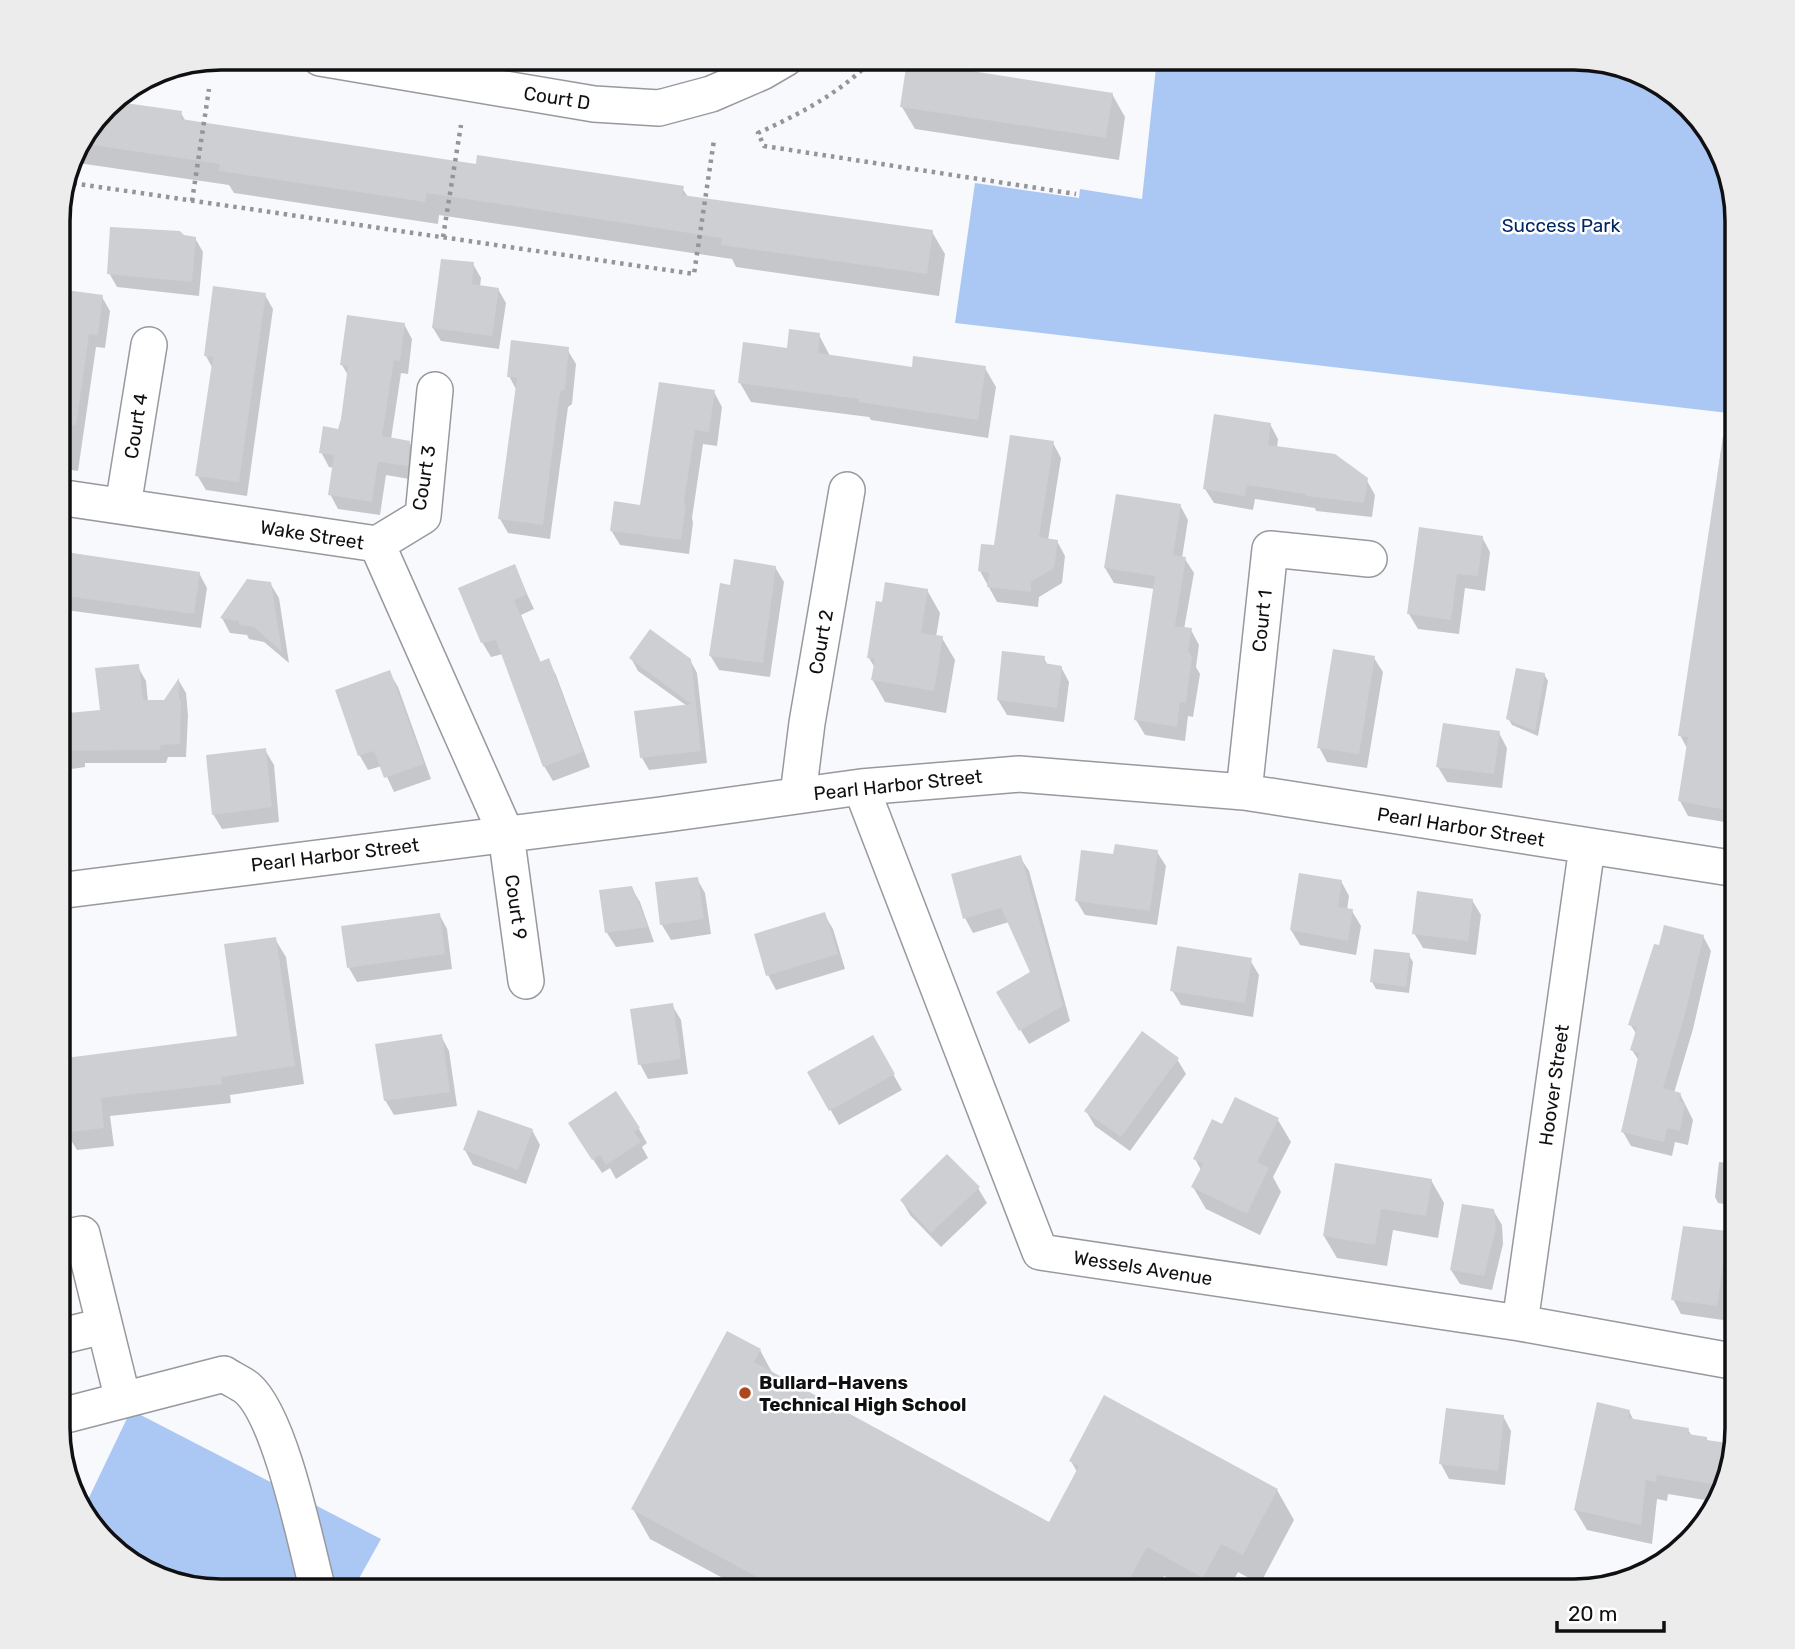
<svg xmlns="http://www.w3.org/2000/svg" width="1795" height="1649" font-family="Rubik,sans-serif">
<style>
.green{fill:#abc8f5}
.shadow{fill:#0003}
.building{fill:#cdcfd3}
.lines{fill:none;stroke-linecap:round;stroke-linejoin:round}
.minor-casing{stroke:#97999d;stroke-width:38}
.path{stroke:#949598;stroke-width:4.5;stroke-dasharray:3.5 5;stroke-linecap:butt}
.minor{stroke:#fff;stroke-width:35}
.poi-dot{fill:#ad471c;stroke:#fff;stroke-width:2.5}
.labels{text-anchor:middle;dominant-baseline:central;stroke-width:5;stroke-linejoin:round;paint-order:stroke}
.street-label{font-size:19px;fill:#101012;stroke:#fff}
.park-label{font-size:19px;fill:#002664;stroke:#fff}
.poi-label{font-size:19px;font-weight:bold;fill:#101012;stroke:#fff;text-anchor:start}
.rim{fill:none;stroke:#101012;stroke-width:3.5}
</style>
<rect width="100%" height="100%" fill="#f7f9fd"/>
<path class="green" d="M1157,58H1234L1266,64L1267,58H1575L1637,70L1690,106L1725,158L1737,211V414L955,323L975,183L1079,198L1080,189L1142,199Z
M131,1410L381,1539L352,1591H221L158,1579L105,1543L83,1510Z"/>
<path class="shadow" d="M1112,94L1125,117L1119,160L915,129L902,107Z
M110,103L181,113L186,122L477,166L682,188L688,197L932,232L945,254L939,296L736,267L732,259L439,215L438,224L234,193L229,185L71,162L74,149Z
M183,237L195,238L203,252L199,296L117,287L109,273Z
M473,264L481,278L480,287L498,289L506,303L499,349L441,341L433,328Z
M58,291L102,297L110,311L105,348L96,347L78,471L58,468Z
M265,295L273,309L247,496L206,490L197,475L213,369L206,356Z
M404,324L412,339L408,374L401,373L391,439L409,442L417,457L415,480L386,475L380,515L338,509L330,494L334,468L329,467L321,452L339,431L349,377L342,365Z
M819,335L830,356L913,369L985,368L996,387L988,438L871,420L869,417L751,402L740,383Z
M567,349L576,364L572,404L568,407L550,539L508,533L500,519L517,391L509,376Z
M714,392L722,407L717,446L703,444L692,518L693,523L689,554L620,545L611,530L641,507Z
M1270,424L1278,439L1277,448L1366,479L1375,495L1372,517L1316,511L1315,508L1255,499L1253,510L1214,503L1205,489Z
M1723,436L1737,438V495L1717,479Z
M1053,443L1061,458L1048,540L1057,541L1065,556L1062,583L1039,597L1038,607L997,602L980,571L995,547Z
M1180,505L1188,520L1182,558L1185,559L1194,573L1184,629L1191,630L1199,645L1196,667L1200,674L1193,717L1188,716L1185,741L1145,735L1136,720L1155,589L1114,583L1105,568Z
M1710,532L1737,536V824L1688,816L1680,801L1688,750L1680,735Z
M1482,537L1490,552L1485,591L1465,588L1459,634L1418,629L1409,614Z
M58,551L199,573L207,588L201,628L58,609Z
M514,566L534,609L521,615L541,663L548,661L556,675L590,767L553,781L544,766L503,654L491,657L482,642Z
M775,567L784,582L770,677L719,670L710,655L731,587Z
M248,580L270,583L279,598L289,663L264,642L249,639L247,635L230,633L222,618Z
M927,590L940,613L936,637L942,638L955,660L946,713L885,702L872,679L875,668L869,658Z
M631,658L690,660L697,673L707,763L649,770L642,758L687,706L638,671Z
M1044,658L1048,666L1061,667L1069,682L1064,722L1007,715L998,700Z
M1374,658L1383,672L1367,768L1327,762L1319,747Z
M138,667L146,681L148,702H165L179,681L186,693L188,715L186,757H168L166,763H85V767L65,770L66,774L58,775V716L102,711Z
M389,672L398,687L431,779L394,792L382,766L368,770L360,756L337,691Z
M1544,674L1548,681L1538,736L1512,725L1508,718Z
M1499,733L1507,748L1502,788L1447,782L1438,767Z
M265,750L274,765L279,822L222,829L213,814Z
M1157,852L1166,866L1157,925L1085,915L1076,900Z
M1020,857L1029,871L1070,1021L1029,1044L998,993L1032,972L1009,922L973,933L965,918Z
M697,879L705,893L711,934L671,940L662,925L657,884Z
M1341,881L1349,896L1347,910L1352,911L1361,926L1356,955L1300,945L1291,930Z
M631,887L640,902L654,942L616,947L607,933Z
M1472,900L1481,915L1476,955L1423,948L1414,933Z
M439,914L447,929L452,969L357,982L349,968Z
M824,914L833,929L845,969L776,990L768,975Z
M1703,936L1711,951L1693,1029L1674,1093L1680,1094L1693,1120L1688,1145L1675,1142L1672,1156L1631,1146L1623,1132L1639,1061L1632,1050L1637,1035L1630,1024Z
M275,939L286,957L304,1084L230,1095L231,1103L110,1116L114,1146L77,1150L66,1132L58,1064L239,1037Z
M1409,955L1413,962L1409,993L1376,989L1372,982Z
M1250,960L1259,975L1253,1017L1181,1005L1172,990Z
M672,1005L681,1020L688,1074L648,1079L640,1064Z
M441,1036L449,1051L457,1106L394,1115L385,1100Z
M873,1038L902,1090L839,1125L810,1073Z
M1177,1059L1186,1074L1130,1151L1095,1126L1086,1111Z
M1278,1120L1291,1142L1273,1177L1281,1192L1260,1235L1206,1209L1193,1187L1201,1170L1195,1159L1223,1126Z
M639,1129L647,1143L642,1147L648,1158L616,1179L610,1168L602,1173L579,1138Z
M532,1130L540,1145L526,1184L473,1165L465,1150Z
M1719,1162L1737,1164V1206L1718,1203L1715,1197Z
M1431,1180L1444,1203L1438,1238L1393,1230L1387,1266L1337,1258L1324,1236Z
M978,1188L987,1203L941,1247L910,1215L902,1201Z
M1493,1210L1502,1225L1503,1244L1492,1290L1460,1284L1451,1270Z
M1727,1233L1736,1248L1730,1283L1737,1284V1322L1681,1314L1673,1299Z
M760,1350L774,1376L1049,1524L1077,1472L1071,1461L1277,1490L1294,1520L1260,1584L1238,1572L1228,1591H1193L1164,1576L1156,1591H747L650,1539L633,1509Z
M1629,1411L1634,1421L1688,1430L1692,1436L1708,1442L1734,1446L1725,1491L1717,1502L1668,1494L1667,1501L1657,1499L1652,1544L1587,1530L1575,1510Z
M1503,1416L1511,1431L1505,1485L1449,1479L1441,1464Z"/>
<path class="building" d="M907,61L1113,93L1106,138L900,107Z
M111,101L182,111L181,119L476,164L477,155L684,186L682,195L933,230L927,274L721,245L722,238L427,193L425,202L219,171L220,164L79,143Z
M110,227L180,231L184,235L196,237L192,282L107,274Z
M441,259L474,262L472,284L499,288L492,336L432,328Z
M213,286L266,293L239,482L195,476L213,357L204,356Z
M58,289L103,295L98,335L89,334L76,425L58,424Z
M347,315L405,323L400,361L394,360L382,436L410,441L408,466L378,462L372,502L328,495L334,455L319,453L323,426L338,429L341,419L348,366L340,365Z
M789,329L820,333L818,353L912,367L913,356L986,366L978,420L858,402L859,399L738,383L743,342L787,348Z
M511,340L569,347L565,389L560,392L543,525L498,519L517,378L507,377Z
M659,382L715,390L709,432L695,430L684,502L686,506L681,540L610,531L614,501L640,505Z
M1214,414L1271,423L1268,445L1335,454L1368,478L1364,503L1306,496V494L1247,485L1245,496L1203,489Z
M1010,435L1054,441L1039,537L1058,540L1054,568L1031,582V592L987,587L989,573L978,571L981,544L994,545Z
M1721,450L1737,451V812L1678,801L1688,737L1678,736Z
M1116,494L1181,504L1173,555L1186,557L1175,626L1192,628L1188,651L1192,657L1186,703L1180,702L1177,727L1134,720L1155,576L1104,568Z
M1419,527L1483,536L1478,576L1457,574L1451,620L1407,614Z
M58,551L200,572L194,614L58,595Z
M734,559L776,566L763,663L709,656L720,583L730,585Z
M515,564L527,594L514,600L540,662L549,658L583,752L543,767L496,640L481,643L458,588Z
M247,579L271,582L282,652L254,627L239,625V621L220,618Z
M885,582L928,589L921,633L943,636L934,691L871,680L875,659L867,658L876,601L882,602Z
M650,629L691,659L701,751L640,758L634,711L691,704L629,658Z
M1333,649L1375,656L1359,754L1317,748Z
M1002,651L1045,656L1044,663L1062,666L1057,708L997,700Z
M139,664L143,700H164L179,678V700H181L180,744L161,745L159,750L58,751V714L100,710L95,668Z
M1516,668L1545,673L1535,731L1506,719Z
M390,670L424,764L384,778L374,751L358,756L335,690Z
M1443,723L1500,731L1494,774L1436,767Z
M266,748L272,807L212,815L206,755Z
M1115,844L1158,850L1150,911L1075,901L1081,850L1113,854Z
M1021,855L1063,1006L1019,1031L996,992L1030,972L1001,908L963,919L951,874Z
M1299,873L1342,880L1338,907L1353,909L1348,941L1290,930Z
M698,877L704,919L660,925L655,882Z
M632,886L648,927L605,933L599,890Z
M1417,891L1473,899L1468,941L1412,934Z
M825,912L838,954L766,976L754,934Z
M440,913L445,954L347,968L341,926Z
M1664,925L1704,935L1685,1014L1663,1088L1681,1093L1679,1102L1685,1103L1680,1131L1667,1128L1664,1142L1621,1132L1639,1053L1630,1050L1637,1027L1628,1025L1654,944L1659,945Z
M276,937L295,1066L221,1077L222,1084L101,1098L104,1128L64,1133L58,1079V1059L237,1036L224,944Z
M1177,946L1252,958L1245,1003L1170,991Z
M1374,949L1410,953L1406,987L1370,982Z
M673,1003L681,1059L638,1065L630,1009Z
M1142,1031L1179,1058L1121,1137L1084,1111Z
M442,1034L450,1092L384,1101L375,1044Z
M873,1035L895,1074L829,1111L807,1072Z
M616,1091L640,1128L634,1132L641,1142L606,1165L600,1155L592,1160L568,1123Z
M1235,1097L1279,1118L1257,1162L1269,1168L1247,1214L1191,1187L1203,1164L1193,1159L1212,1119L1222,1124Z
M478,1110L533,1129L518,1170L463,1150Z
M947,1154L980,1187L931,1233L900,1200Z
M1335,1163L1432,1179L1426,1216L1381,1209L1375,1245L1323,1236Z
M1462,1204L1494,1209L1496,1228L1484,1276L1450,1270Z
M1683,1226L1728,1231L1717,1306L1671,1300Z
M727,1331L761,1349L754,1362L1049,1522L1079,1466L1069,1461L1104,1395L1278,1489L1243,1555L1221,1544L1203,1578L1147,1547L1123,1591H783L631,1509Z
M1597,1402L1630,1410L1628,1418L1689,1428L1688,1434L1707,1437V1440L1734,1444L1726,1486L1657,1475L1656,1482L1646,1480L1641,1525L1574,1510Z
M1446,1408L1504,1415L1498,1471L1439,1464Z"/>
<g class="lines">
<g class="minor-casing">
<path id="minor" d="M320,58L594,104L659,108L711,94L762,72L786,58
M58,497L377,544L506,834L526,981
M123,506L149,345
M377,544L423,516L435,390
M861,787L1040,1252L1520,1323L1737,1362
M1244,792L1270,549L1369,559
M798,795L807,723L847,490
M58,891L660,815L861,787L1019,774L1244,792L1737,869
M58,1239L82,1234L123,1400
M1520,1323L1587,847
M58,1337L103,1326
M58,1417L224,1374C231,1379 241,1383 247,1388C281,1417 306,1545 318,1591"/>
</g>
<path class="path" d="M637,58H654
M874,58C842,92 800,114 758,133L764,146L1076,194
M65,182L694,274L714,140
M192,201L209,89
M443,237L461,125"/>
<use href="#minor" class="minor"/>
</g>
<circle class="poi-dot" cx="745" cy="1393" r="7"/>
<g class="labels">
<g class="street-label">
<text transform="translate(557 98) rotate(9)">Court D</text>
<text transform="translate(136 426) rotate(-81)">Court 4</text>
<text transform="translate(424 478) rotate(-81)">Court 3</text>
<text transform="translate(312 535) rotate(9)">Wake Street</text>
<text transform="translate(1262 621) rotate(-84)">Court 1</text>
<text transform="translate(821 642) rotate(-80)">Court 2</text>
<text transform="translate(898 785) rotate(-6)">Pearl Harbor Street</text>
<text transform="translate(1461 827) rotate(9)">Pearl Harbor Street</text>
<text transform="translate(335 855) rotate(-7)">Pearl Harbor Street</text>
<text transform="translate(516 907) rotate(82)">Court 9</text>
<text transform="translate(1554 1085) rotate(-82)">Hoover Street</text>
<text transform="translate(1143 1268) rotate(9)">Wessels Avenue</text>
</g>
<g class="park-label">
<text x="1561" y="225">Success Park</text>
</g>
<g class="poi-label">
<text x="759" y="1382">Bullard–Havens<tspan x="759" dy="22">Technical High School</tspan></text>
</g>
</g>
<path d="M0 0H1795V1649H0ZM221 70H1574A151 151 0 0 1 1725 221V1428A151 151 0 0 1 1574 1579H221A151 151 0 0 1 70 1428V221A151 151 0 0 1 221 70Z" fill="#ececec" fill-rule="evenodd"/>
<path class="rim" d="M221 70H1574A151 151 0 0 1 1725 221V1428A151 151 0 0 1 1574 1579H221A151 151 0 0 1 70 1428V221A151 151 0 0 1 221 70Z"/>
<path d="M1557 1621v10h107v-10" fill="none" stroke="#101012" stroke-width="3.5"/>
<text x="1568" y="1621" font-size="21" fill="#101012" stroke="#ffffff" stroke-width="5" paint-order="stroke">20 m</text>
</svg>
